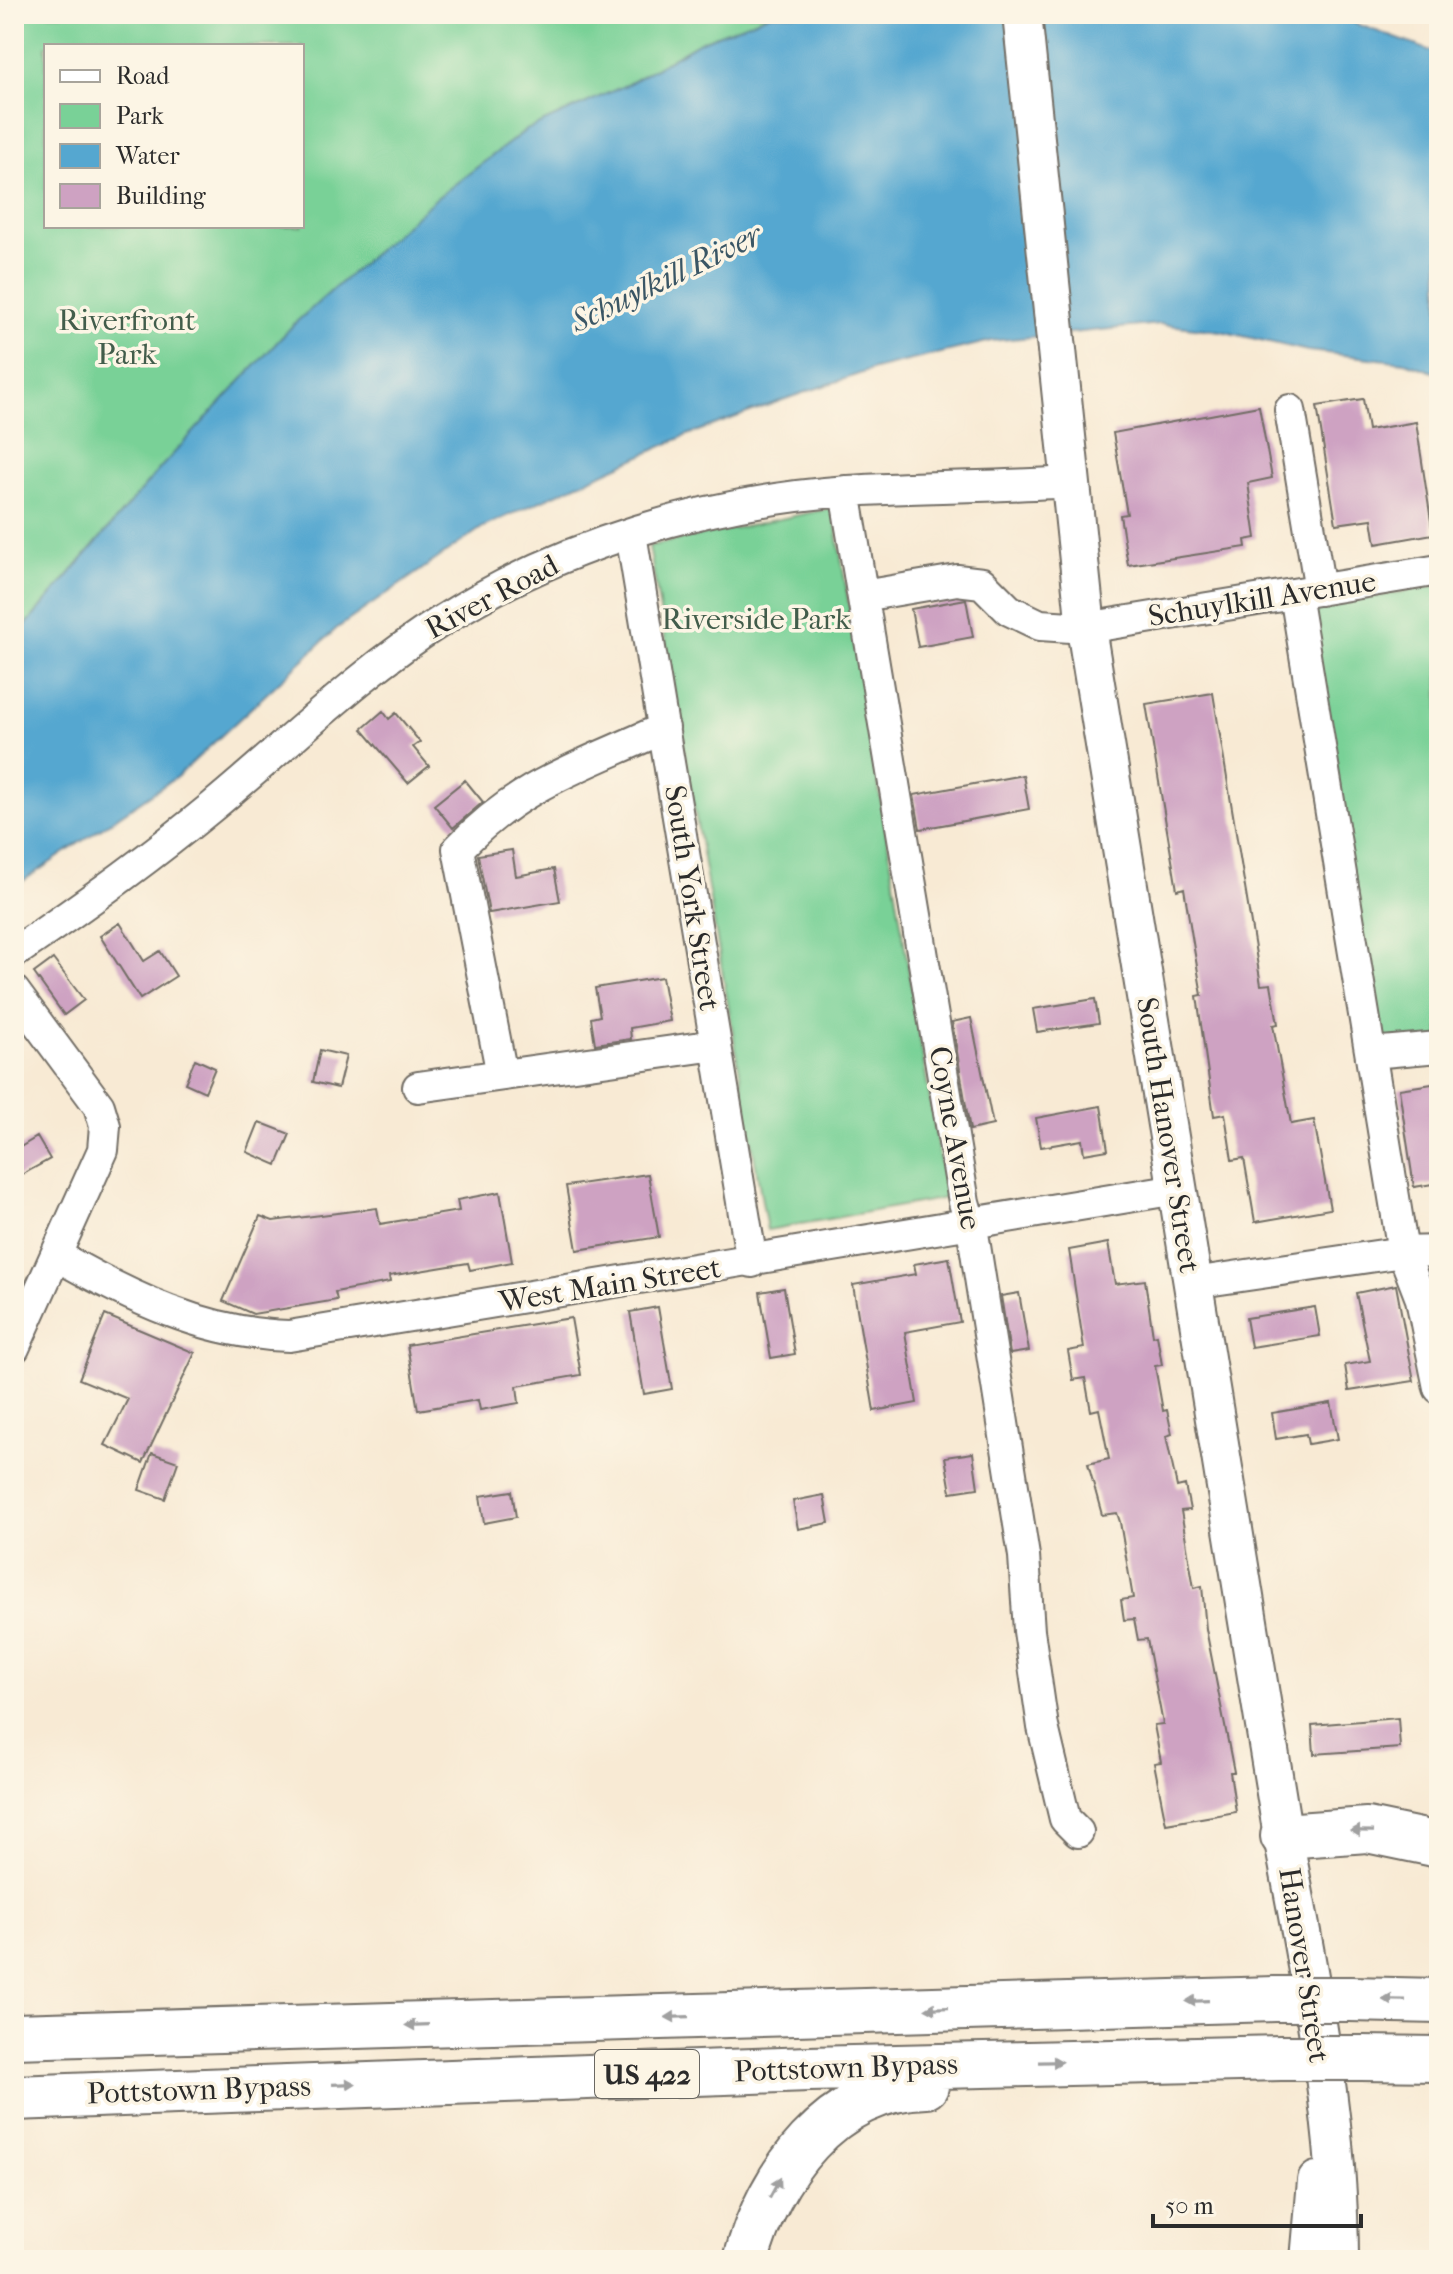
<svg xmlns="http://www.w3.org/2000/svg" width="1453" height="2274" font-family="'IM FELL French Canon',serif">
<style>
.green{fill:#79d197;stroke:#527e61;stroke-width:2;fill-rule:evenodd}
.water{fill:#55a7d0;stroke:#40697e;stroke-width:2}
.building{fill:#cea2c2}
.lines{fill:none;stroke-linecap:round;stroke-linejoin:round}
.minor-casing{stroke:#736e66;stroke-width:34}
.major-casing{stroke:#736e66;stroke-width:42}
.highway-casing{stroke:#736e66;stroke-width:48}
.minor{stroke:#fff;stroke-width:30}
.major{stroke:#fff;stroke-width:38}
.highway{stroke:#fff;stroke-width:44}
.highway-bridge-casing{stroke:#736e66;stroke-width:48;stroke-linecap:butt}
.highway-bridge{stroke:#fff;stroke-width:44}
.oneway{fill:#a0a0a0}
.labels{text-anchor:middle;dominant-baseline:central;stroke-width:7;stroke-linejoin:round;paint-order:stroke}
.shield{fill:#fcf5e5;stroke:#6a6863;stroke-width:2}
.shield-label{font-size:28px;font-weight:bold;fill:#2b2b2b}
.park-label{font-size:30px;fill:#425d4b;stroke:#fcf5e5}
.street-label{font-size:30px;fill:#2b2b2b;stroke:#fcf5e5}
.water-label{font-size:32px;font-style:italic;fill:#3a5665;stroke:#fcf5e5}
</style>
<rect width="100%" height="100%" fill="#fcf5e5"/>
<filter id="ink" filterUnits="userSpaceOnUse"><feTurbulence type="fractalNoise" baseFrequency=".0125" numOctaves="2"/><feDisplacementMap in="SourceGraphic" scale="16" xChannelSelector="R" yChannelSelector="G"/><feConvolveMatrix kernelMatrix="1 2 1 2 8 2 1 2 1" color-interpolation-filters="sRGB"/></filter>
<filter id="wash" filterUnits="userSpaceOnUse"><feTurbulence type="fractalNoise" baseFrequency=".006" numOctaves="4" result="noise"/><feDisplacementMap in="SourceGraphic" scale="32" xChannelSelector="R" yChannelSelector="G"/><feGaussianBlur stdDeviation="1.8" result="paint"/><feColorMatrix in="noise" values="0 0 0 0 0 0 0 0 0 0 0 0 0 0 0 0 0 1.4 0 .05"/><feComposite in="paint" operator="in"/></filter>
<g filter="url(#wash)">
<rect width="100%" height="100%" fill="#f8ead4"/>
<path class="green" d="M14,14H771L702,41L626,85L162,466L14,639ZM46,46H302V226H46Z
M833,508L946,1198L767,1230L649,546Z
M1439,585V1063L1375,1070L1288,613Z"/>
<path class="water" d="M771,14H1330L1439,54V374L1405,362L1308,351L1221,331L1160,324L991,341L874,369L791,397L687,435L483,527L336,629L178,776L14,887V639L162,466L294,324L434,200L526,130L626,85L702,41Z"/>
<g id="blocks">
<path class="building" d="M1363,399L1368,430L1416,422L1433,534L1376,544L1372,519L1336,524L1317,406Z
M1259,406L1272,478L1248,483L1256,538L1245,540L1246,547L1128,565L1120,515L1127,514L1113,433Z
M966,599L973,637L918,647L911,609Z
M1213,693L1261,985L1271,984L1278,1024L1273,1025L1291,1124L1314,1120L1330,1209L1255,1222L1244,1158L1232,1160L1225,1114L1214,1116L1197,996L1202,995L1194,949L1184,888L1177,890L1146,704Z
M383,711L389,719L396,713L420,742L413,747L429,766L408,783L362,729Z
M1023,775L1029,809L920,829L914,795Z
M465,780L483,802L453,828L434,805Z
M512,850L516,876L554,869L560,901L489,913L478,855Z
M120,923L144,961L160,951L176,976L140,999L100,936Z
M53,959L84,1000L64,1015L34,973Z
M662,977L670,1021L630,1028L631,1039L595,1044L591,1018L600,1016L595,988Z
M1095,999L1099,1023L1037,1032L1033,1009Z
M971,1018L993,1125L970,1130L952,1022Z
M320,1050L346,1056L338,1088L313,1082Z
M195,1059L215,1068L205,1092L185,1083Z
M1439,1083V1183L1414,1187L1399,1089Z
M1101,1106L1108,1150L1084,1154L1082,1140L1041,1147L1036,1118Z
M259,1122L290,1134L277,1165L247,1152Z
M37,1137L50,1159L14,1179V1151Z
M648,1174L659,1237L577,1250L566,1186Z
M500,1192L512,1262L470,1270L468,1263L389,1276L390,1282L335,1292L337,1300L253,1314L223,1301L260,1216L273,1221L377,1208L380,1224L459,1211L457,1200Z
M1108,1243L1115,1284L1145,1280L1153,1336L1157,1335L1162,1365L1155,1366L1163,1411L1167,1410L1172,1434L1166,1436L1177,1487L1185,1485L1190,1510L1181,1511L1194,1588L1202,1586L1206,1629L1234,1772H1230L1236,1812L1166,1824L1154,1763L1161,1762L1154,1725L1163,1724L1147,1639L1138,1640L1134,1619L1124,1620L1121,1600L1133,1598L1120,1522L1117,1513L1102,1515L1088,1464L1109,1459L1099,1409L1091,1411L1085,1378L1073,1380L1068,1351L1084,1348L1069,1250Z
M949,1258L960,1322L905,1332L917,1403L874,1411L853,1285L916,1274L914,1264Z
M1396,1285L1414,1381L1349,1391L1345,1365L1370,1361L1356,1293Z
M784,1288L795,1354L771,1358L760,1292Z
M1019,1293L1029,1351L1010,1354L1001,1296Z
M658,1307L672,1389L644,1394L630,1312Z
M1315,1307L1320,1336L1251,1347L1246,1318Z
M105,1315L195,1353L143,1463L105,1445L128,1399L79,1379Z
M571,1318L581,1375L517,1386L519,1403L480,1410L478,1400L418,1410L407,1345Z
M1331,1403L1338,1439L1308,1444L1306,1434L1276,1439L1272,1413Z
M152,1453L178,1462L165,1499L139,1490Z
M973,1453L978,1488L951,1492L945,1457Z
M512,1491L516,1517L484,1523L480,1496Z
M824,1495L829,1523L798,1529L793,1501Z
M1398,1718L1400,1748L1314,1754L1312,1725Z"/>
</g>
</g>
<g filter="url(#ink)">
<use href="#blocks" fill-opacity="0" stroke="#736e66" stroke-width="2"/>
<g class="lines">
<g class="minor-casing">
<path id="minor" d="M1290,410L1320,590
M845,491L964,1202L973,1233L1024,1556L1029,1631L1043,1727L1065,1819L1078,1832
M631,534L752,1262
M1295,594L1403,1252L1421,1299L1439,1388
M863,596L957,580L982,583L1009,610L1040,625L1086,628L1439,570
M14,953C82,907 150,858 213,806C289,743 360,672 443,620C561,544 708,501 848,491C922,486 996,487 1071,482
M14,991L99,1106L105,1126L103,1150L14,1348
M1371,1053L1439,1047
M502,1075L458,849C520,783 585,765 664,728
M418,1087L716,1045
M56,1255C129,1297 205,1334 289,1336L1177,1189
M1193,1283L1403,1252L1439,1251"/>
</g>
<g class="major-casing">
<path id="major" d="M1022,14L1086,628L1283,1836C1309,1975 1339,2118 1339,2260
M1310,2260L1317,2181"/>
</g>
<g class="highway-casing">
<path id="highway" d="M1283,1836L1367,1830L1439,1845
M1350,1999L1439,2001
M14,2036L1275,1999
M1361,2058L1439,2059
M14,2098L809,2069L1281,2058
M746,2260C768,2175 832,2088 926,2086"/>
</g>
<use href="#minor" class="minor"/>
<use href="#major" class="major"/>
<use href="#highway" class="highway"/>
<g class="highway-bridge-casing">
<path id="highway-bridge" d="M1275,1999H1350
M1281,2058H1361"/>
</g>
<use href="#highway-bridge" class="highway-bridge"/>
</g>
<defs><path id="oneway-solid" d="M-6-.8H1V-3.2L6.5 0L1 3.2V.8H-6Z" transform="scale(2)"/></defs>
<g class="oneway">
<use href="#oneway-solid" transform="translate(1362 1831) rotate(-179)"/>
<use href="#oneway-solid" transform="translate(1394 2000) rotate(-179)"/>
<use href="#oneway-solid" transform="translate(1197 2001) rotate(178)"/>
<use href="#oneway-solid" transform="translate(937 2008) rotate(178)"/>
<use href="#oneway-solid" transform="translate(677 2017) rotate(178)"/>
<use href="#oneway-solid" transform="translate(417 2025) rotate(178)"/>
<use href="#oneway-solid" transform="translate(1051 2062) rotate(-1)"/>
<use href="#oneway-solid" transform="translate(344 2084) rotate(-2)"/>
<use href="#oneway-solid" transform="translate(775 2188) rotate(-62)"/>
</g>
</g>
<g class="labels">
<rect class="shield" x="595" y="2050" width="104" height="48" rx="6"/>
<g class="shield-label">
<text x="647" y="2074">US 422</text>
</g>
<g class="park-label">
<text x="127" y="320">Riverfront<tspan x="127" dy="34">Park</tspan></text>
<text x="756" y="619">Riverside Park</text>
</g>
<g class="street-label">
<text transform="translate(492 597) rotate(-28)">River Road</text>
<text transform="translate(1262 599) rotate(-9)">Schuylkill Avenue</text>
<text transform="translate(692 898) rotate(81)">South York Street</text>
<text transform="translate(1168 1135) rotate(81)">South Hanover Street</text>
<text transform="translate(955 1138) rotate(80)">Coyne Avenue</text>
<text transform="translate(610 1285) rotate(-9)">West Main Street</text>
<text transform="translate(1304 1965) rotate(81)">Hanover Street</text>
<text transform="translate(846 2068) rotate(-2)">Pottstown Bypass</text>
<text transform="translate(199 2090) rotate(-2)">Pottstown Bypass</text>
</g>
<g class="water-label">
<text transform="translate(666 278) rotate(-26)">Schuylkill River</text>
</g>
</g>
<rect width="1453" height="2274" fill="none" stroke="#fcf5e5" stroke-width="48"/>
<rect x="44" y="44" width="260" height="184" fill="#fcf5e5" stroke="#a8a49b" stroke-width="2"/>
<rect x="60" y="70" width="40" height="12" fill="#ffffff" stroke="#a8a49b" stroke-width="2"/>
<text x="116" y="84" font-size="24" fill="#2b2b2b">Road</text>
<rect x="60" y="104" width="40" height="24" fill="#79d197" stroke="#a8a49b" stroke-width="2"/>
<text x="116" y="124" font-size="24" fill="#2b2b2b">Park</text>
<rect x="60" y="144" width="40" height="24" fill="#55a7d0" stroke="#a8a49b" stroke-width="2"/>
<text x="116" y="164" font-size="24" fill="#2b2b2b">Water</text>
<rect x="60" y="184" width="40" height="24" fill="#cea2c2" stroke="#a8a49b" stroke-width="2"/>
<text x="116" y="204" font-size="24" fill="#2b2b2b">Building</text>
<path d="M1153 2214v12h208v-12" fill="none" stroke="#2b2b2b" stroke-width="4"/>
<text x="1165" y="2214" font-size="24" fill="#2b2b2b" stroke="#fcf5e5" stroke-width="6" paint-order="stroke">50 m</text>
</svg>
